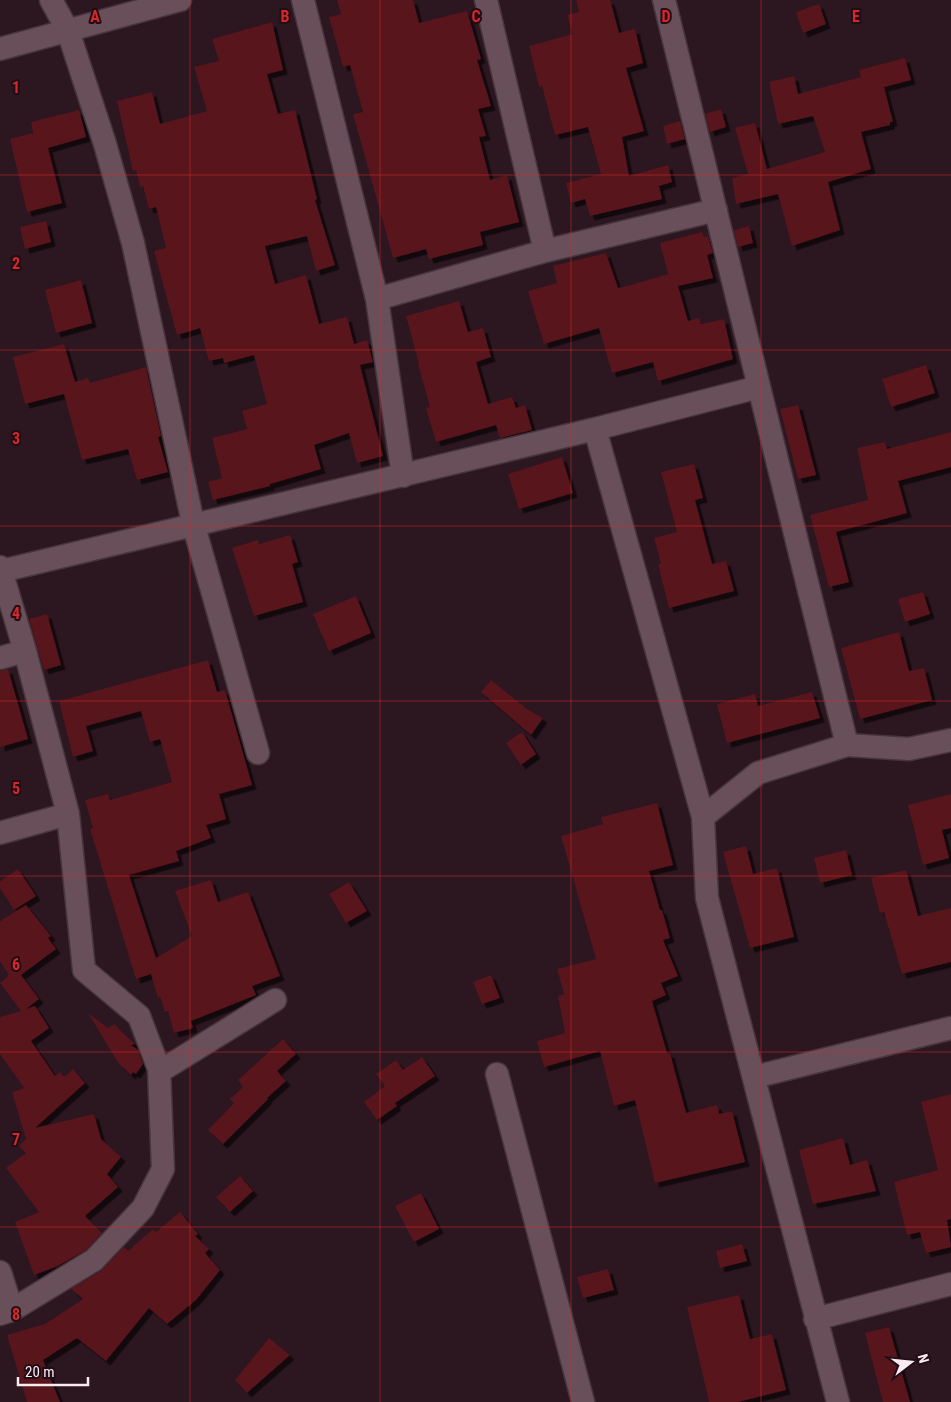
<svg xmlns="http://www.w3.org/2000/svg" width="951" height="1402" font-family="'Roboto Condensed',sans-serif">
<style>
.building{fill:#58131e;filter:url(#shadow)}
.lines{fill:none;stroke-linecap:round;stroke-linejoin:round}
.street-casing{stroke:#46353d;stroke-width:25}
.street{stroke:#694f5a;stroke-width:22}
.grid{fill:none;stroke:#d62828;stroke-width:1;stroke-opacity:0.55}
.grid-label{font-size:16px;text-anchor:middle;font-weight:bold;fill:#d62828;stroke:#220d17;stroke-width:4;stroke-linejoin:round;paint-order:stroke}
</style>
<defs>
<filter id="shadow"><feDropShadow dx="4.5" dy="4.5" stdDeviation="0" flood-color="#0009"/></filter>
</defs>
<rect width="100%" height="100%" fill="#2c1620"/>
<path class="building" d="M337,0H413L419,23L467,11L481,59L477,60L491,106L478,109L486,136L479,137L490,180L507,175L519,222L480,232L483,245L429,259L426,249L393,258L353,114L363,112L350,65L343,67L329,17L341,14Z
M576,0H610L619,33L635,29L643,63L626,68L644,131L622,137L629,176L668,165L672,182L659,186L662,199L590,216L585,199L571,203L566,183L601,174L588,127L555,135L542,86L539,87L529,46L573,34L567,15L579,12Z
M819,4L826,24L803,33L796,12Z
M272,22L283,70L267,74L278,114L295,110L317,199L315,200L335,265L316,271L307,236L265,246L275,284L306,275L319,324L347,317L354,344L367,340L373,362L360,365L383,456L357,463L349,433L314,445L321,469L270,484V486L213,500L208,482L222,478L212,438L247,429L242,411L267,404L254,355L224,363L223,358L209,361L200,328L177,335L154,251L166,248L156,207L149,209L143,186L140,187L136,170L133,171L117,101L152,92L160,124L207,111L194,67L219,61L212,39Z
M905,58L911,80L884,87L893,122H890V125L861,132L871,169L828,182L840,230L792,246L778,194L736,204L732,178L748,174L735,128L755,123L767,169L825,152L813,116L778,124L769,82L794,76L798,94L861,77L859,70Z
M721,109L726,127L710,132L705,114Z
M79,110L86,137L48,148L62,203L27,212L10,139L33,133L31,122Z
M680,121L685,139L667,144L663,126Z
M46,221L51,242L25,249L20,227Z
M749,226L753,243L738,247L734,230Z
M702,232L704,237L708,236L713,253L707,255L713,278L678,286L688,321L699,318L701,324L724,319L733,359L658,381L653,362L612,373L599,328L544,344L528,291L557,283L553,266L606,253L618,288L631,285L668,274L660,243Z
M81,280L92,323L56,333L45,290Z
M459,301L468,332L483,328L491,357L476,362L488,404L512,397L516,408L525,405L532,430L500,438L496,425L436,442L426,408L430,407L418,364H419L406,316Z
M64,344L75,382L88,378L90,383L146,367L161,436L158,437L168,472L137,480L128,449L82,460L64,394L25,404L13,357Z
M926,365L935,393L891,407L882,379Z
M798,405L816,475L798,479L780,409Z
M951,432V467L898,481L907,513L836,532L849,582L829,587L810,515L868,500L857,448L885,442L887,449Z
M562,457L573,493L519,509L508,474Z
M694,464L703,498L695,500L712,564L726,561L734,591L669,608L658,564L661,563L654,538L677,532L661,472Z
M290,535L298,562L292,564L303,602L254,616L232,548L258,540L259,544Z
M923,592L930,614L905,622L898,599Z
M356,596L371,633L329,651L313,614Z
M47,614L61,665L44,670L29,619Z
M899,632L909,671L924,668L932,700L860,719L841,648Z
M208,660L217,692L225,690L252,785L219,794L226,819L206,825L211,838L176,851L179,861L129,875L156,958L192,936L175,891L211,880L218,902L248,892L280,976L252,986L256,995L191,1021L193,1028L174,1033L168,1011L165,1012L160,997L158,998L151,974L136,979L90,829L93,828L85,800L108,794L110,800L172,782L160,739L150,742L141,711L86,726L93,751L73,757L59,701Z
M8,669L28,739L0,747V671Z
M491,680L527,709L543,718L531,735L481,692Z
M812,692L820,718L727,743L717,704L755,694L758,706Z
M522,732L536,754L521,765L506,743Z
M951,794V828L942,830L949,858L923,865L908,805Z
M657,803L673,865L649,871L660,910H662L670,938L663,940L678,976L661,983L666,995L652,1001L667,1053H670L686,1113L717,1105L719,1114L732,1111L745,1162L655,1183L635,1100L614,1106L600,1051L544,1067L537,1041L565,1033L558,996L564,994L557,969L596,959L561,836L603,824L601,817Z
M746,846L753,874L777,868L794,937L750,948L723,852Z
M846,850L852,875L820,883L814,858Z
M18,869L36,896L14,910L0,888V881Z
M906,870L918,916L951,908V962L902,974L884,912L880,913L871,878Z
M349,882L367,911L346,923L329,894Z
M26,905L51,936L48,938L56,949L21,975L39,999L26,1009L35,1006L49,1028L31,1041L55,1076L60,1072L64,1077L73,1069L85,1083L35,1128L94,1114L101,1139L121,1157L107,1174L118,1187L85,1216L102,1233L86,1250L58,1266L34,1275L15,1222L39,1212L6,1168L26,1153L19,1146L26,1139L12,1092L24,1088L0,1054V1017L21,1011L0,983L9,975L0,961V921Z
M491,975L500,998L482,1004L473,982Z
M88,1013L108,1028L114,1024L135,1044L131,1045L138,1050L143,1064L136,1074L133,1072L131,1075L119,1064Z
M283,1039L296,1054L277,1071L286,1081L267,1098L268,1099L223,1144L208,1130L234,1103L230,1099L243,1087L238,1080Z
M422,1057L435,1076L395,1103L397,1106L377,1120L364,1102L385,1086L376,1074L396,1060L403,1070Z
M951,1094V1219L947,1220L951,1247L926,1253L920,1232L907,1235L894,1182L938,1170L921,1102Z
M843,1138L850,1165L867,1160L876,1191L813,1204L799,1150Z
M240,1176L253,1191L230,1212L216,1197Z
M421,1193L439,1229L414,1242L395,1206Z
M180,1212L198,1234L195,1236L209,1249L205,1253L220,1270L196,1300L167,1324L149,1308L106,1361L77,1338L43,1360L60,1402H27L7,1335L45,1324L83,1299L71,1289L101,1271L124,1247L128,1251L153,1229L156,1232Z
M742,1244L747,1261L720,1268L716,1251Z
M608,1269L614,1290L583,1298L577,1277Z
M739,1295L750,1339L772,1334L786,1390L738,1402H709L687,1307Z
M889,1327L910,1402H883L865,1333Z
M269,1338L290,1355L247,1393L235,1380Z"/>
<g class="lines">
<g class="street-casing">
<path id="street" d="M51,0L68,31L105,144L133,243L193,523L258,753
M303,0L377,299L403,476
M486,0L545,251
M664,0L847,745
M0,49L180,0
M377,299L545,251L716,210
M595,429L759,387
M0,567L25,651L68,814L84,970L139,1016L159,1069L163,1169L143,1208L94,1260L12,1310L0,1314
M1,571L595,429L703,817
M0,658L25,651
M0,833L68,814
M159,1072L275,1000
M497,1074L583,1402
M754,1077L951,1028
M0,1272L12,1310
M815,1319L951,1284
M838,1402L707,898L703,817L758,773L847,745L909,749L951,740"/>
</g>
<use href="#street" class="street"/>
</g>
<path class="grid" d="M190,0V1402M380,0V1402M571,0V1402M761,0V1402M0,175H951M0,350H951M0,526H951M0,701H951M0,876H951M0,1052H951M0,1227H951"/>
<g class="grid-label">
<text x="95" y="22">A</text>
<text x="285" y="22">B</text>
<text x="476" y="22">C</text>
<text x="666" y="22">D</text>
<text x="856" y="22">E</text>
<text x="16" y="93">1</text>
<text x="16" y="269">2</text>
<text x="16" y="444">3</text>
<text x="16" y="619">4</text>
<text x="16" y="794">5</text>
<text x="16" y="970">6</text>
<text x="16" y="1145">7</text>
<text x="16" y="1320">8</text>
</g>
<g transform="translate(911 1362) rotate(74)" stroke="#220d17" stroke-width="4" paint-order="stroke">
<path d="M0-4L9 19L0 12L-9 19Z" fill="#faeaf1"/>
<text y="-8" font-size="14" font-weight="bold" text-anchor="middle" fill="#faeaf1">N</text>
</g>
<path d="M18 1377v8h70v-8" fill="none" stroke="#faeaf1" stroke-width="2.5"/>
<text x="25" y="1377" font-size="15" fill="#faeaf1" stroke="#220d17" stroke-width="4" paint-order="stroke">20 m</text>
</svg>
